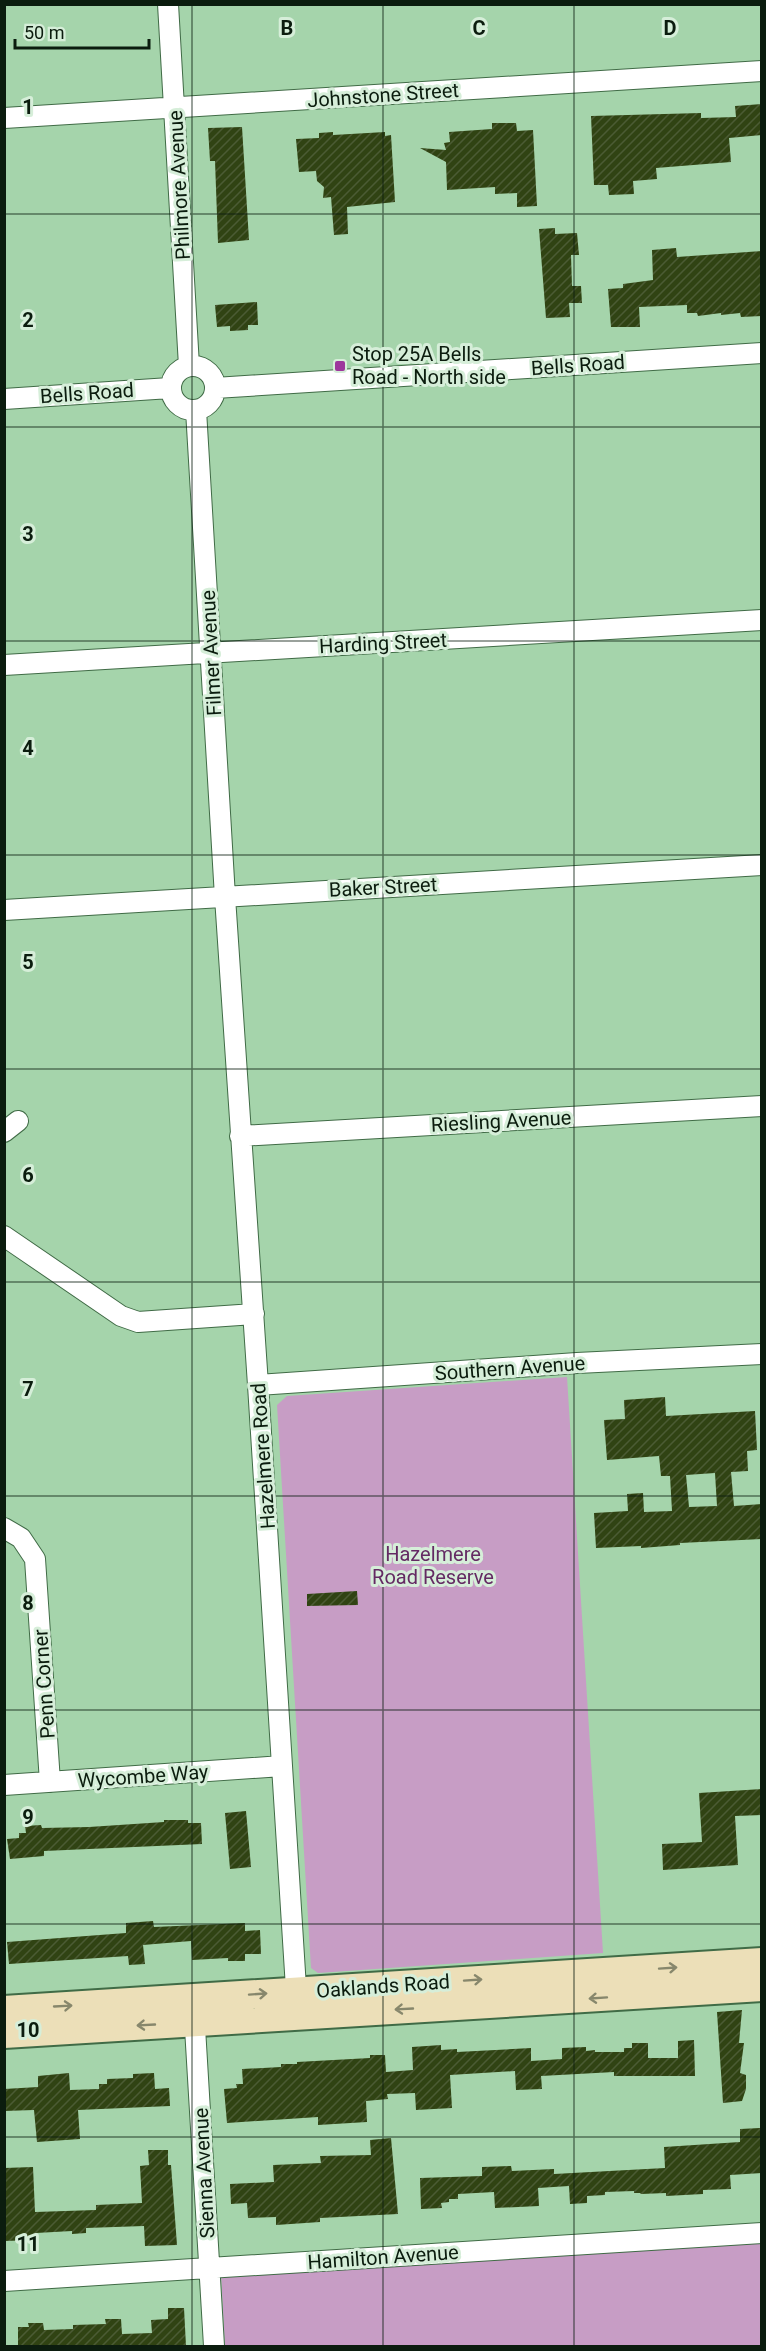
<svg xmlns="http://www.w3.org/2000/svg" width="766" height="2351" font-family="Roboto,sans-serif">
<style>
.green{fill:#c79dc5}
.building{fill:url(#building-hatch);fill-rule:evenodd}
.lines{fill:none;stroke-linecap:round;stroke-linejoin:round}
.minor-casing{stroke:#406b46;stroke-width:22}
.secondary-casing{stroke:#406b46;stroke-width:32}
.minor{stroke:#fff;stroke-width:20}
.secondary{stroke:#ecdfb8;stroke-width:28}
.oneway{stroke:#87876c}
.grid{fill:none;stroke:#0b1c0e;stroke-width:1.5;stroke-opacity:0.55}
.poi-dot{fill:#9d379c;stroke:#d6eed9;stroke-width:2}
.labels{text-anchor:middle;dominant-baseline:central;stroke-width:6;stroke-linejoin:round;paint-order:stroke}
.street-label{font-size:20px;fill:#0b1c0e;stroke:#d6eed9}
.poi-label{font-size:20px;fill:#0b1c0e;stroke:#d6eed9;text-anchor:start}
.park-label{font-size:20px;fill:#642a63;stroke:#d6eed9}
.grid-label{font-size:20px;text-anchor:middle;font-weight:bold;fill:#0b1c0e;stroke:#d6eed9;stroke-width:6;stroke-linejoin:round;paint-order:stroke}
</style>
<defs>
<pattern id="building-hatch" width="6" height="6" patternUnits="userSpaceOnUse" patternTransform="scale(1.5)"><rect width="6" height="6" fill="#304313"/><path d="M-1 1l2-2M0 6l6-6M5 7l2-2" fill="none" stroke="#4b5b34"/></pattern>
</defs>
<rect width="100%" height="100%" fill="#a5d4ab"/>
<path class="green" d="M567,1377L603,1953L318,1973L311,1968L277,1405L287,1396Z
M761,2242V2346H225L221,2274Z"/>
<path class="building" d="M762,104V135L729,138L731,162L656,168L657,179L633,181L634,194L609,195L608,185H594L591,116L701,113V118L736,117L735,106Z
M492,123H516L517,131L533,130L537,206L517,207V193L495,194V187L447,190L446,162L420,148L446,150L444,143L450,142L449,132L492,129Z
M242,127L249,240L218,243L215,161H210L208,128Z
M333,132V135L385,132V136L391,135L395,202L347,207L348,234L334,235L331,197L323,198L324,187L317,181L316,171L299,172L296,139L319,138V133Z
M555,228V234L577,233L579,255H571L572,286H581L582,303H569L570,317L546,318L539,229Z
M676,248L677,257L762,251V316L741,317L740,313L721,315V313L698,316L697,313H687V305L639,307L640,327H611L608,289L623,288V284L653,280L652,250Z
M257,302L258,325H248V330L230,331V326L217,327L215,305Z
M665,1397L666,1416L755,1411L757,1450L747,1451L748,1471L731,1472L734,1506L762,1504V1539L680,1543V1545L641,1548V1546L596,1548L594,1513L628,1511L627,1494L643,1493L644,1512L672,1511L670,1476H661L659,1456L607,1460L604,1420L625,1419L624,1400ZM715,1473L717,1506L689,1507L686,1475Z
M357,1591L358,1605L307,1606V1594Z
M762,1789V1815L735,1816L738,1865L663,1870L662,1844L702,1842L699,1793Z
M246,1811L251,1867L230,1869L225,1813Z
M164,1820H188V1823H201L202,1844L44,1851V1856L10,1859L7,1839L19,1838V1833H26L25,1826L41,1825L42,1828L89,1827L164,1822Z
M153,1921L154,1927L245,1923V1931L260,1930L261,1954H245V1961H228V1958L192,1960L191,1941L143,1945L145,1964L129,1965L128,1956L9,1964L7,1942L126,1933V1923Z
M742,2010L739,2043H744L740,2073L746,2075V2089L742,2101L723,2103L717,2012Z
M694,2040L695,2076H614V2072L541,2076L542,2089L516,2090L515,2071L450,2075L452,2108L416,2110L415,2093L387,2094L388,2099L366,2101L367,2122L318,2125V2117L227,2123L224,2089L237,2088L236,2084H243L242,2069L281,2067V2064H297V2062L370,2058V2055H385L386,2072L413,2070L412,2047L441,2045V2050L457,2049V2052L531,2048V2061L562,2059V2048L586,2047V2051L595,2050V2052H624V2048H632V2043H648V2058H678V2041Z
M69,2073L70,2090L99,2089V2084H107V2079L133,2078V2074L154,2073L155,2089L169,2088L170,2106L78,2110L80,2139L37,2142L34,2110L4,2111V2089L38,2087V2076Z
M760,2128L762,2173L730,2175L731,2189L703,2190V2194L666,2196V2193L641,2194L640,2193H634V2191L605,2192V2195L587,2196V2203L570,2204L569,2186L538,2188L539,2206L495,2208L494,2192L458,2194V2199H449V2202L441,2203L442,2208L421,2209L420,2178L482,2176V2167L511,2166L512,2171L554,2169V2174L665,2168L664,2147L740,2142V2129Z
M391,2138L398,2214L320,2218V2222L276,2225V2217L248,2218L247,2203L231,2204L230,2184L274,2182L273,2165L321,2163L320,2156L371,2155L370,2140Z
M148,2150H168V2165H171L177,2245L145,2246L144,2226L86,2228V2233L72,2234V2231L36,2233L37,2240L4,2241V2168L33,2167L35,2212L96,2210V2205L142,2203L140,2166L149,2165Z
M168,2308H184L186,2346H18V2327H29L28,2323H43L44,2330L73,2329V2325L106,2324L105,2319H121L122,2334L152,2333L151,2320L168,2319Z"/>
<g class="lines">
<g class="minor-casing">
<path id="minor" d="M168,4L189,366
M4,118L762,71
M171 388a22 22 0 1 1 44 0a22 22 0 1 1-44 0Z
M215,388L762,353
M4,399L170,388
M196,410L225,897L258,1385L297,2004
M4,665L762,620
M4,910L762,865
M4,1132L18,1121
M240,1136L762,1106
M4,1236L121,1316L138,1322L254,1314
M258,1385L577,1363L762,1354
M4,1528L21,1538L35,1559L50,1782
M4,1785L282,1766
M194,2011L214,2346
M4,2281L762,2233"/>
</g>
<g class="secondary-casing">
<path id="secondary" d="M4,2010L762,1962
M4,2034L762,1987"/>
</g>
<use href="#minor" class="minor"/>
<use href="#secondary" class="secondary"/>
</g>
<defs><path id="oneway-shaft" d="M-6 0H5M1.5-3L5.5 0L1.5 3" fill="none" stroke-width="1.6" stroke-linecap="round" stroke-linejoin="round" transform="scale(1.5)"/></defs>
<g class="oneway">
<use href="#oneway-shaft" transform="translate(668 1968) rotate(-4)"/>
<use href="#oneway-shaft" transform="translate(473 1980) rotate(-4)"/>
<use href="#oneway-shaft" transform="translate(258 1994) rotate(-4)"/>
<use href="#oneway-shaft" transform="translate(598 1998) rotate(176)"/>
<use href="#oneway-shaft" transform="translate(63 2006) rotate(-3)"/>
<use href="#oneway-shaft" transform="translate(404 2009) rotate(177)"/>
<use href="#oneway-shaft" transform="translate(146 2025) rotate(177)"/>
</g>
<path class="grid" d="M192,4V2346M383,4V2346M574,4V2346M4,214H762M4,427H762M4,641H762M4,855H762M4,1069H762M4,1282H762M4,1496H762M4,1710H762M4,1924H762M4,2137H762"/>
<rect class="poi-dot" x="334" y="360" width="12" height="12" rx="3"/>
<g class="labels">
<g class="street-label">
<text transform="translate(383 95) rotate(-4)">Johnstone Street</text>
<text transform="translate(179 185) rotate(-93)">Philmore Avenue</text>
<text transform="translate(578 365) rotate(-4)">Bells Road</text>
<text transform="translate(87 393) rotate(-4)">Bells Road</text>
<text transform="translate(383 643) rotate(-3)">Harding Street</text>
<text transform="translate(211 653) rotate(-93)">Filmer Avenue</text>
<text transform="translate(383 887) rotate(-3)">Baker Street</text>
<text transform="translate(501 1121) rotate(-3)">Riesling Avenue</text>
<text transform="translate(510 1368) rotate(-4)">Southern Avenue</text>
<text transform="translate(263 1456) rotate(-94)">Hazelmere Road</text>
<text transform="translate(44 1684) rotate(-94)">Penn Corner</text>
<text transform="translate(143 1776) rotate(-4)">Wycombe Way</text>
<text transform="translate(383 1986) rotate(-4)">Oaklands Road</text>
<text transform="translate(204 2173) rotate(-93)">Sienna Avenue</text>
<text transform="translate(383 2257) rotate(-4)">Hamilton Avenue</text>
</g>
<g class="poi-label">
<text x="352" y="354">Stop 25A Bells<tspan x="352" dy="23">Road - North side</tspan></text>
</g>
<g class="park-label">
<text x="433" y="1554">Hazelmere<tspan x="433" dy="23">Road Reserve</tspan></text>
</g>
</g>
<g class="grid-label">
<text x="287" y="35">B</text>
<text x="479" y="35">C</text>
<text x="670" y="35">D</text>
<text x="28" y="114">1</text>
<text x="28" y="327">2</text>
<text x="28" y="541">3</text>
<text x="28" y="755">4</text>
<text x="28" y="969">5</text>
<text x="28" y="1182">6</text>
<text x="28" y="1396">7</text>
<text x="28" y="1610">8</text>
<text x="28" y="1824">9</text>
<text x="28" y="2037">10</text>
<text x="28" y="2251">11</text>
</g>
<rect width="766" height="2351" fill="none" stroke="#0b1c0e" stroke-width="12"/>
<path d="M15 39v9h134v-9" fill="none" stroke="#0b1c0e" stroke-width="3"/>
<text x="24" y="39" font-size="18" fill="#0b1c0e" stroke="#d6eed9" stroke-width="4.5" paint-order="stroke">50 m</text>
</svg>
